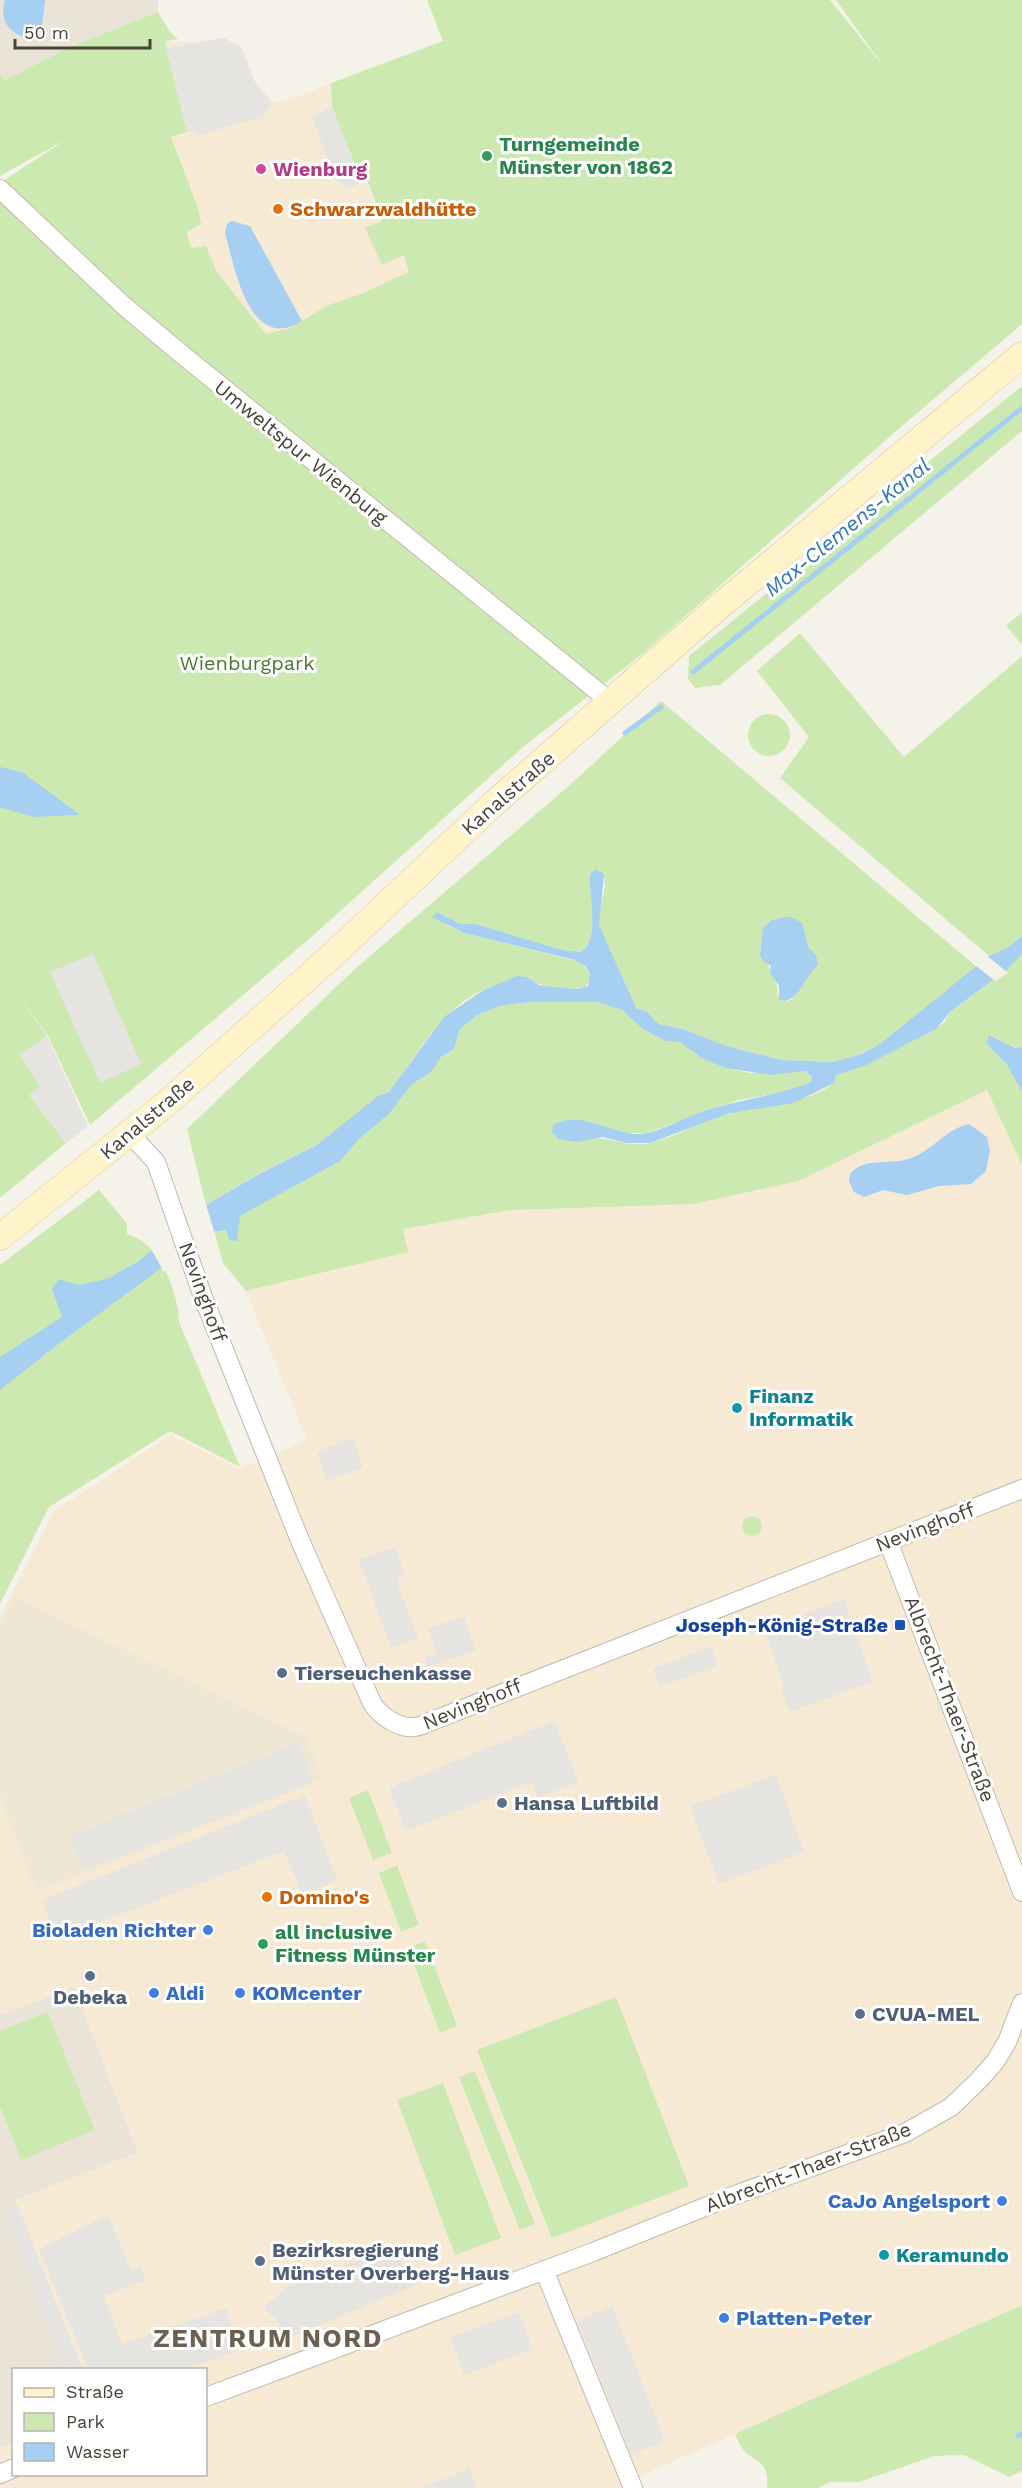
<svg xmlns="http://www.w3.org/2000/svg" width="1022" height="2488" font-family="'Work Sans',sans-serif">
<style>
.residential{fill:#e9e4d7}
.commercial{fill:#f6ead5}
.education{fill:#eee7d3}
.green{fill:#cde9b2;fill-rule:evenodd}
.parking{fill:#e6e4e1}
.water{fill:#a6cff1}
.pier{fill:#f5f2e9}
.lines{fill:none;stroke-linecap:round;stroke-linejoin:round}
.stream{stroke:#a6cff1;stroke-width:5}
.minor-casing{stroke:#c0baac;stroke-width:20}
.secondary-casing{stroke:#d4c799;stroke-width:27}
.minor{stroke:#fff;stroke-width:18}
.secondary{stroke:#fff4c9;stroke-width:26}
.leisure-dot{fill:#2e9e5b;stroke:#fff;stroke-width:2}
.hotel-dot{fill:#d1479c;stroke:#fff;stroke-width:2}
.food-dot{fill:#e8710a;stroke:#fff;stroke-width:2}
.culture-dot{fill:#0f9aa8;stroke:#fff;stroke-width:2}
.transit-dot{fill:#1a4fb4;stroke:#fff;stroke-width:2}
.service-dot{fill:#5c6f8a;stroke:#fff;stroke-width:2}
.shop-dot{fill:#3f7fe0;stroke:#fff;stroke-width:2}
.labels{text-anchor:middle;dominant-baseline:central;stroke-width:6;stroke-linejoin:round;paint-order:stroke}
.leisure-label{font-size:20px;font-weight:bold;fill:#27864d;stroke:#fff;text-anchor:start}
.hotel-label{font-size:20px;font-weight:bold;fill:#b23c85;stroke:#fff;text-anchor:start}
.food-label{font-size:20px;font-weight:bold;fill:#c56008;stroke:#fff;text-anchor:start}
.street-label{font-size:20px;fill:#484337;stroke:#fff}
.park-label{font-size:20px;fill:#457b2a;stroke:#fff}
.culture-label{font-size:20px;font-weight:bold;fill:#0d838f;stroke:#fff;text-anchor:start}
.transit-label{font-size:20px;font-weight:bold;fill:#164399;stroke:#fff;text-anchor:end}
.service-label{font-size:20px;font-weight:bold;fill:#4e5e75;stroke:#fff;text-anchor:start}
.shop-label{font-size:20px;font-weight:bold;fill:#366cbe;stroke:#fff;text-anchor:start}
.water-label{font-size:21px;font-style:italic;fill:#2f76b6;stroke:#fff}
.district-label{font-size:26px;font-weight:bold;letter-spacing:1.5px;fill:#6b614e;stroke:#fff}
</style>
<rect width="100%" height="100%" fill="#f5f2e9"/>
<path class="residential" d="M0,0H158V12L70,47L5,80L0,74Z
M74,1987L138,2153L15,2200L83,2369L14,2370L13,2443L0,2448V2015Z"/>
<path class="commercial" d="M224,38L241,47L256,84L273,102L290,100L331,83L332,107L383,220L365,228L404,255L410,272L361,294L326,306L290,328L266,334L217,272L206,246L191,248L171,137L187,132L165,40L194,42Z
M988,1090L1022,1165V2305L647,2473L627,2488H0V2448L13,2443L14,2474H206V2370L83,2369L15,2200L138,2152L74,1987L0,2015V1617L54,1511L171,1435L240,1469L307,1440L246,1291L408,1252L403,1229L510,1210L797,1181Z"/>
<path class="education" d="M15,1597L306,1737L323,1779L36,1891L0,1796V1625Z"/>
<path class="green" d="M427,0H830L884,67L836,0H1022V324L903,425L640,656L523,747L309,939L90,1125L48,1036L3,975L47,1036L20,1055L41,1086L29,1095L66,1143L0,1198V183L65,140L0,176V74L5,80L70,47L158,12L170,32L178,39L165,41L187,132L171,137L199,211L201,224L187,232L191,248L206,246L217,272L266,334L290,328L326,306L361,294L409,272L404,255L382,265L365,228L383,220L367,181L362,182L332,107L331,83L443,41Z
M1022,386V431L720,685L695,688L688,679L689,656Z
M1022,613V645L1006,625Z
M800,633L904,757L1022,656V936L1007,948L989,956L780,778L809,737L757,671Z
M661,701L977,967L880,1044L860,1054L833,1062L782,1060L726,1046L683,1029L659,1024L646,1011L636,1008C626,987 604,947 599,926C595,909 613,885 600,870L590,874C588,894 601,938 581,952L562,950L476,924H460L437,912L446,925L464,933L580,962L590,973V981L585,987C568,992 541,988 527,977C512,982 496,985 482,991C441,1008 416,1058 389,1092L382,1094L317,1145L258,1174L206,1205L187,1129L356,968L571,784ZM784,917L801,923L816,967L811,970L791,1000L787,1001L778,996C778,977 768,967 761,952L772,920Z
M748 735a21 21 0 1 1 42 0a21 21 0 1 1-42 0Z
M1022,954V1047L1017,1048L990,1035L986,1043L1007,1065L1022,1092V1165L987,1090L798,1181L694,1204L510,1210L403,1229L408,1252L246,1291L223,1263L214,1231L226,1230L229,1234L240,1216L340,1160L358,1140L389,1114L411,1085L431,1072L441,1057L454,1049L460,1029L476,1016L499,1006L530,1002H597L622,1010L643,1029L665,1041L680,1042L726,1068L750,1073L805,1071L812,1077L811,1082L788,1091L739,1100L647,1133H628L581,1121H559L577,1142C609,1132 625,1149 650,1143C677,1137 702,1121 728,1114C765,1103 802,1107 834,1083L836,1075L854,1069L944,1023L951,1011L1005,972Z
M99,1190L127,1223V1234C160,1242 178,1292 179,1322L240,1467L170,1431L49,1507L0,1604V1265Z
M742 1526a10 10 0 1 1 20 0a10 10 0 1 1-20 0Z
M368,1790L392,1853L373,1860L349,1798Z
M397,1865L419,1925L401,1932L379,1873Z
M425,1941L457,2026L440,2033L408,1948Z
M616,1997L689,2186L552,2238L477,2050Z
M48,2012L95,2130L21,2160L0,2106V2031Z
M475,2071L535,2224L520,2230L459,2077Z
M443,2083L501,2238L455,2255L397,2100Z
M1022,2305V2471L1009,2477L964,2455L934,2456L859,2482H830L818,2488H767C770,2458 753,2463 742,2448C739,2444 737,2438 735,2434Z"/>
<path class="parking" d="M224,38L241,47L256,84L272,102L264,116L196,136L195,130L187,132L166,48Z
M332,107L362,182L349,188L335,179L312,117Z
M93,954L141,1064L100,1083L50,972Z
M47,1036L88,1126L66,1143L29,1095L41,1085L20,1055Z
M353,1438L363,1468L327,1481L317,1452Z
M395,1547L405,1575L396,1579L418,1638L391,1648L359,1560Z
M844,1599L873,1682L789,1712L780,1687L784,1684L764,1630Z
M464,1616L476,1650L427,1667L424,1658L437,1653L428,1628Z
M711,1647L718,1665L660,1687L653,1668Z
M554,1721L579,1782L538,1798L531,1782L406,1831L389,1788Z
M299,1742L312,1783L83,1871L70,1836Z
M776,1775L804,1852L719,1884L690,1806Z
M305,1795L337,1880L303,1895L284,1851L57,1939L42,1900Z
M18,2206L82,2369H65L5,2210Z
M108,2215L131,2269L141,2268L145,2280L104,2296L122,2344L226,2308L238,2351L185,2369H88L39,2249Z
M394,2247L413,2286L291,2337L264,2307L288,2286Z
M612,2306L665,2441L631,2455L577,2320Z
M519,2312L533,2349L464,2375L450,2338Z
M470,2468L476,2488H421L461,2472Z"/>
<path class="water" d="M5,0H45L42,26L23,37C6,30 0,18 5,0Z
M232,221L250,226L302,321C249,354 235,268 225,233L227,224Z
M0,767L22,772L80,815L33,817L0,807Z
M596,869L604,874L599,925L636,1008L646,1011L659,1024L683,1029L726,1046L782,1060L833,1062L861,1054L880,1044L989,956L1007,948L1022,936V954L1007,970L951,1011L936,1029L864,1066L836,1075L834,1083L794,1103L730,1113L650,1143H627L603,1137L577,1142L558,1139L552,1132L553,1125C579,1109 612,1134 639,1134C657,1134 685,1117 704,1111C739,1100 776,1096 811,1082L812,1077L805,1071L771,1075L726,1068L702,1058L680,1042L665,1041L643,1029L622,1010L597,1002H530L499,1006L476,1016L460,1029L454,1049L441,1057L431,1072L411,1085L389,1114L358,1140L340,1161L240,1216L237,1241L229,1240L226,1230L210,1232L57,1345L0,1390V1357L62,1317L52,1289L59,1279L78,1285L107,1279L139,1261L206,1205L259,1174L317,1145L378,1096L389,1092L444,1017L482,991L516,976L527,977L539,985L552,987L578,989L588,986L590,973L585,966L575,960L464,933L432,917L437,912L460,924H476L562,950L581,952C601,938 588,894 590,874Z
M784,917H791L802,923L809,948L816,955L818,965C805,976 798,1005 779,1000V986L770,973L771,966L763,961L760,956L763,928L772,920Z
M989,1035L1016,1048L1022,1047V1092L1007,1065L986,1043Z
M969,1124L987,1137L990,1151L986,1171L971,1184L939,1186L907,1195L883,1190L864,1197L854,1192L849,1181L850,1174C863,1157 889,1165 908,1159C932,1152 945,1129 969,1124Z"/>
<path class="pier" d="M986,955L1008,973L995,981L975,965Z
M205,1202L215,1234L164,1272L150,1247Z"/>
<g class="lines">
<path class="stream" d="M693,672L1022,408
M625,733L661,707
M1018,2436L1022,2434"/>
<g class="minor-casing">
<path id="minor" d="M0,189L123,305L179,352L612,703
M130,1134L156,1162L203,1297L299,1538L372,1703C379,1715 399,1729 414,1727C420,1727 427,1723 432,1721L1022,1489
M888,1541L1022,1892
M544,2270L633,2488
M206,2397L593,2252L727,2198L905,2133L951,2107L979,2080L995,2062L1007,2042L1022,2003
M0,2474L14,2468"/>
</g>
<g class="secondary-casing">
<path id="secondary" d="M0,1237L167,1103L336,952L490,807L716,609L1022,355"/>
</g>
<use href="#minor" class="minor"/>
<use href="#secondary" class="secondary"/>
</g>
<g class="leisure-dot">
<circle cx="487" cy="156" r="6"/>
<circle cx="263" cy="1944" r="6"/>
</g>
<circle class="hotel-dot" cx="261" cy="169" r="6"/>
<g class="food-dot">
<circle cx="278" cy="209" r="6"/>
<circle cx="267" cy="1897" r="6"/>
</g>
<g class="culture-dot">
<circle cx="737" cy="1408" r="6"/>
<circle cx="884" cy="2255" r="6"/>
</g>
<rect class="transit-dot" x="894" y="1619" width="12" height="12" rx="3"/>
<g class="service-dot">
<circle cx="282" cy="1673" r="6"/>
<circle cx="502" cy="1803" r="6"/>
<circle cx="90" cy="1976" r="6"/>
<circle cx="860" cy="2014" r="6"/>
<circle cx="260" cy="2261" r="6"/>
</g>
<g class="shop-dot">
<circle cx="208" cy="1930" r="6"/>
<circle cx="154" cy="1993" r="6"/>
<circle cx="240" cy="1993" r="6"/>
<circle cx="1002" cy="2201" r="6"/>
<circle cx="724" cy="2318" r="6"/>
</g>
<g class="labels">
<g class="leisure-label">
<text x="499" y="144">Turngemeinde<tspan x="499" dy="23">Münster von 1862</tspan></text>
<text x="275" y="1932">all inclusive<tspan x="275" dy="23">Fitness Münster</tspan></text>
</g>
<g class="hotel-label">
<text x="273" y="169">Wienburg</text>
</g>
<g class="food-label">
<text x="290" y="209">Schwarzwaldhütte</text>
<text x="279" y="1897">Domino's</text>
</g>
<g class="street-label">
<text transform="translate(301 452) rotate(39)">Umweltspur Wienburg</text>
<text transform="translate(508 793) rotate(-41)">Kanalstraße</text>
<text transform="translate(147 1118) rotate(-40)">Kanalstraße</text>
<text transform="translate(203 1292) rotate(70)">Nevinghoff</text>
<text transform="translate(925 1527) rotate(-21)">Nevinghoff</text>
<text transform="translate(950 1699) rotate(69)">Albrecht-Thaer-Straße</text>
<text transform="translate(472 1704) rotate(-22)">Nevinghoff</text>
<text transform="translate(808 2167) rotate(-21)">Albrecht-Thaer-Straße</text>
</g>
<g class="park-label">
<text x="247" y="663">Wienburgpark</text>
</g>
<g class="culture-label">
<text x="749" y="1396">Finanz<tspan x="749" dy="23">Informatik</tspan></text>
<text x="896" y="2255">Keramundo</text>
</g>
<g class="transit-label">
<text x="888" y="1625">Joseph-König-Straße</text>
</g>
<g class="service-label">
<text x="294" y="1673">Tierseuchenkasse</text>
<text x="514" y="1803">Hansa Luftbild</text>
<text x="90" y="1997" text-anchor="middle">Debeka</text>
<text x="872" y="2014">CVUA-MEL</text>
<text x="272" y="2250">Bezirksregierung<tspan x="272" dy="23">Münster Overberg-Haus</tspan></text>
</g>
<g class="shop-label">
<text x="196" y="1930" text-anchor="end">Bioladen Richter</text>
<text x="166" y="1993">Aldi</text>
<text x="252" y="1993">KOMcenter</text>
<text x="990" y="2201" text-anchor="end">CaJo Angelsport</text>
<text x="736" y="2318">Platten-Peter</text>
</g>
<g class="water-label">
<text transform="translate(847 527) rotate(-39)">Max-Clemens-Kanal</text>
</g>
<g class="district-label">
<text x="268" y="2338">ZENTRUM NORD</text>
</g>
</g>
<rect x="12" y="2368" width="195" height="108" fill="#ffffff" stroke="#b6b4af" stroke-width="1.5"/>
<rect x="24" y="2388" width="30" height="9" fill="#fff4c9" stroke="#b6b4af" stroke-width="1.5"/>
<text x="66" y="2398" font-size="18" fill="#484337">Straße</text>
<rect x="24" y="2413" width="30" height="18" fill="#cde9b2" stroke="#b6b4af" stroke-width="1.5"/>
<text x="66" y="2428" font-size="18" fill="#484337">Park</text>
<rect x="24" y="2443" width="30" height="18" fill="#a6cff1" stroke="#b6b4af" stroke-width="1.5"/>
<text x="66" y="2458" font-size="18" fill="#484337">Wasser</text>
<path d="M15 39v9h135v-9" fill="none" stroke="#484337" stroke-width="3"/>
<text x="24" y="39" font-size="18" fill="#484337" stroke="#ffffff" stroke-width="4.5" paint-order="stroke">50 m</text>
</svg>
